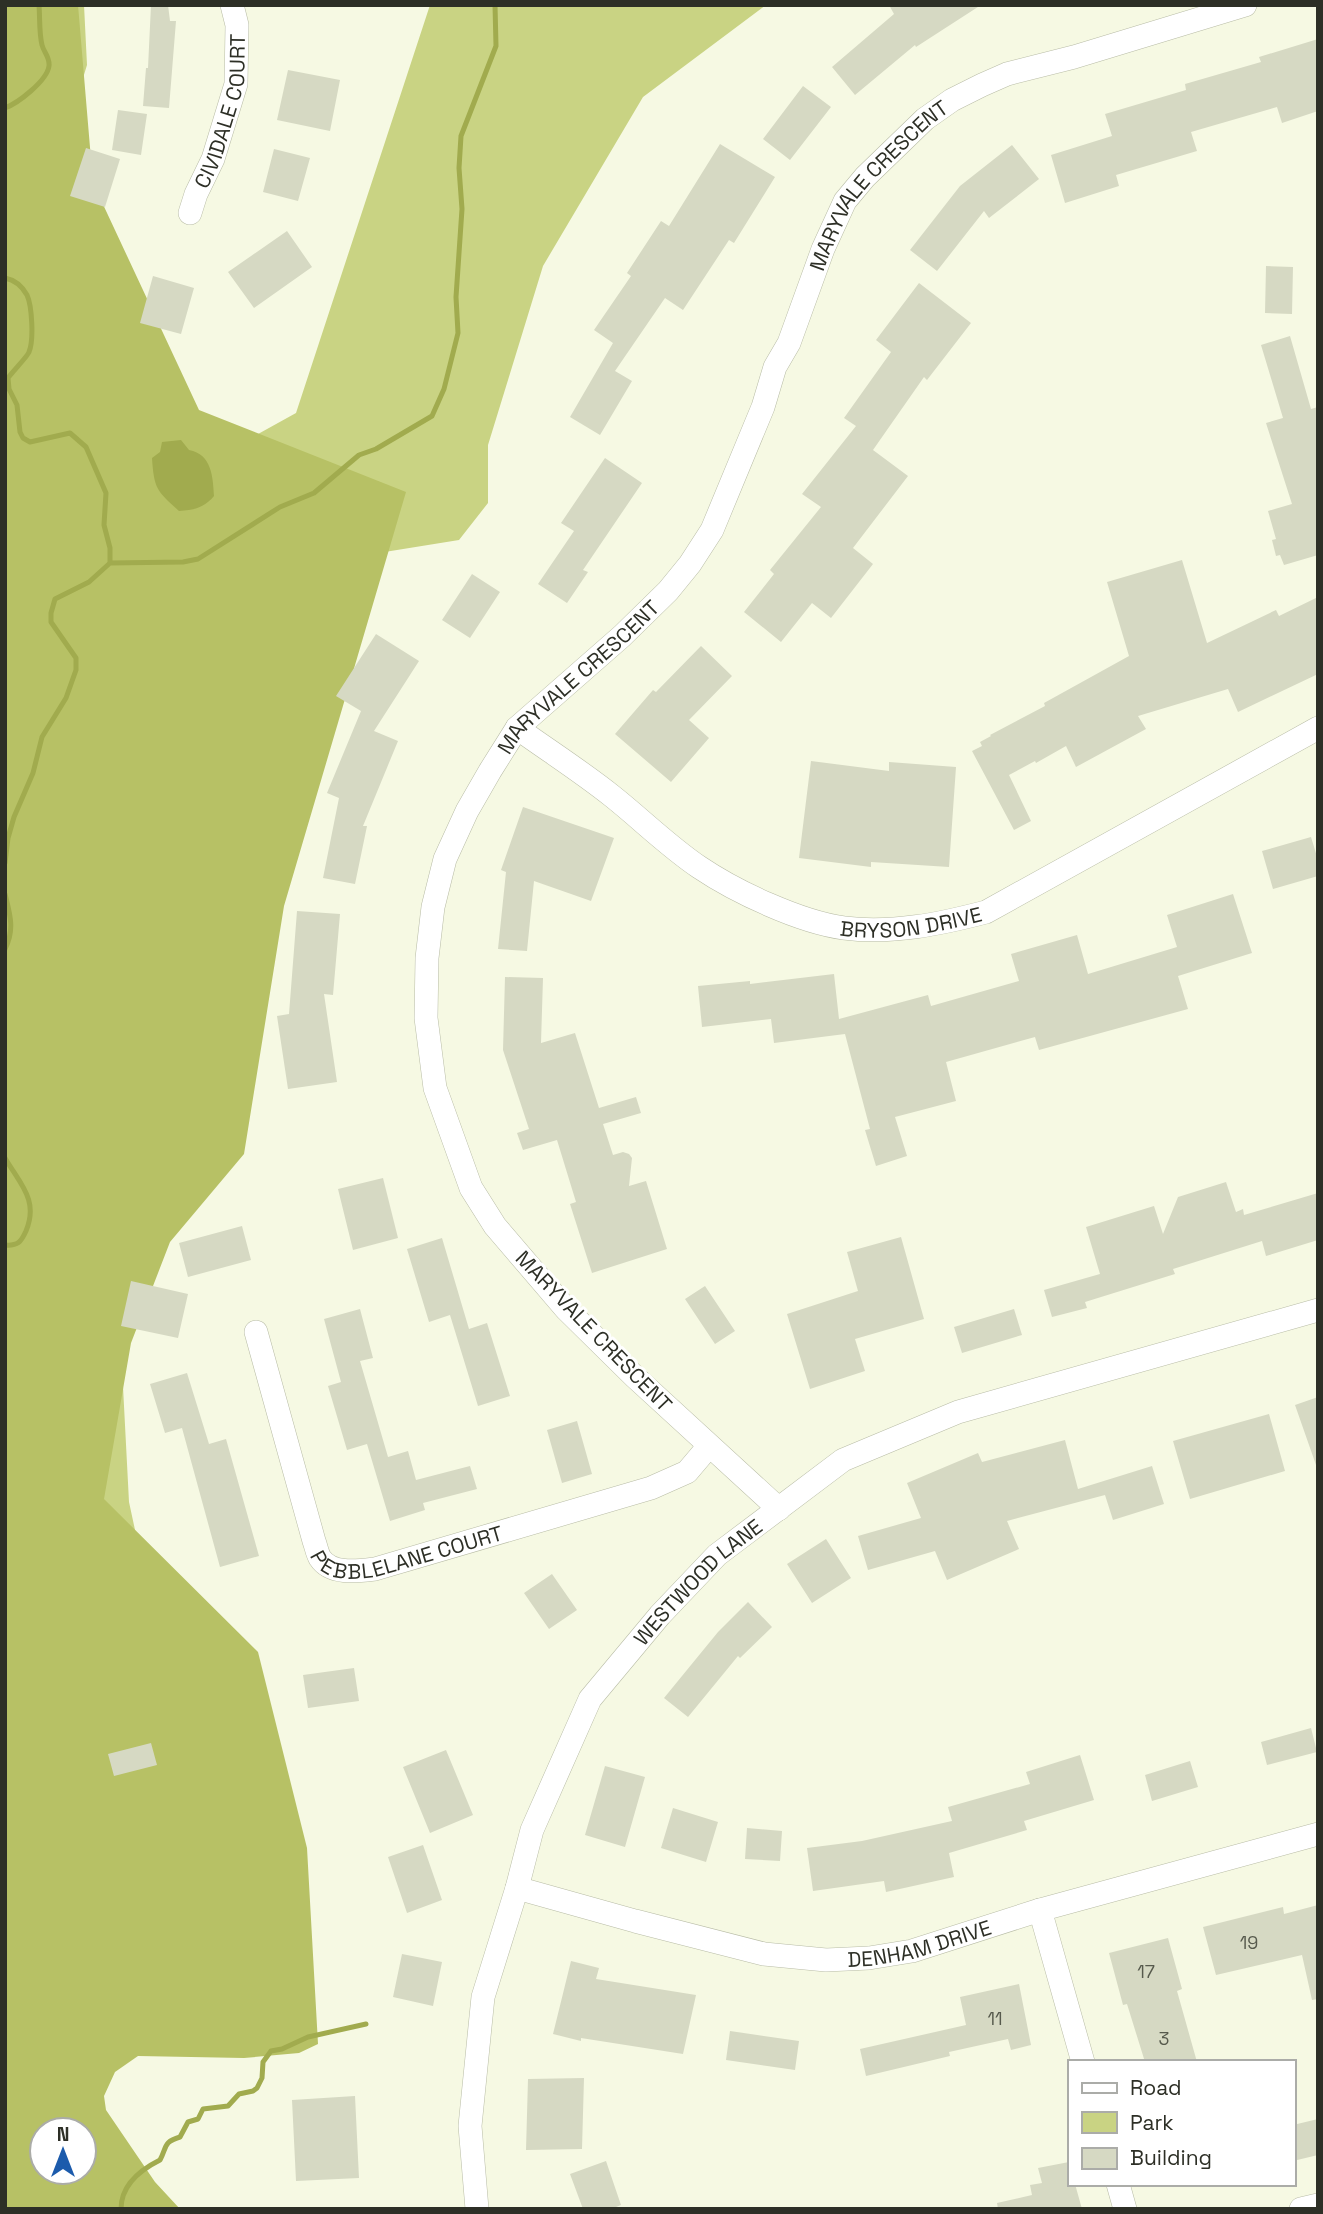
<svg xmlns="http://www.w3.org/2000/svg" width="1323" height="2214" font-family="'Space Grotesk',sans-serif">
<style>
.green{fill:#c9d383}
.forest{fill:#b7c165;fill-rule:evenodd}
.water{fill:#a1ab4e}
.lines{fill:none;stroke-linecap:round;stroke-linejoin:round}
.stream{stroke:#a1ab4e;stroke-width:5}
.building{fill:#d6d9c3}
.minor-casing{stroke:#b8bca6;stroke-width:24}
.minor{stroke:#fff;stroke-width:23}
.labels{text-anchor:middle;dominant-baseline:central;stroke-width:6;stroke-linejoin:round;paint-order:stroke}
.number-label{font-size:18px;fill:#575a4d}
.street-label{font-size:21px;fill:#2d2f26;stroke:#fff}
</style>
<rect width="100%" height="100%" fill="#f6f9e3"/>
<path class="green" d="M5,5H84L87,65L64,140L146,496L296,413L430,5H766L643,97L543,266L488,445V503L459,540L366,555L113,1194L129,1502L160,1646L42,2130V2172L5,2209Z"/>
<path class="forest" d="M5,5H78L93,183L199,410L406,492L284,906L244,1154L170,1242L131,1343L104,1499L258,1652L307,1848L318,2044L299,2053L244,2058L138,2056L115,2072L104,2096L106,2110L155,2182L180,2209H5ZM42,2130H84V2172H42Z"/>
<path class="water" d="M181,440L189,450C212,454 213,478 214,496C204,508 194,510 179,511C157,491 154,489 152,458L160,452L162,442Z"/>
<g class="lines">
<path class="stream" d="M5,108C18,103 47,81 49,66C50,57 44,53 42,45C39,33 40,18 39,5
M5,278C15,280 22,286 27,295C32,306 34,340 29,352C28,356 12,372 8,378L9,389L17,405L20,432L23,438L30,442L70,433L86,447L106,493L104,525L110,548V563
M5,863L8,838L14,817L33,773L42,737L66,698L76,670V658L51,622V613L55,599L89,582L110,563L183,562L198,559L280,507L314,493L359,455L376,449L432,416L444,389L458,333L456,297L462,209L459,168L461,136L496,46L495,5
M5,894C10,914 15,930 5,949
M5,1158C20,1184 39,1200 26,1231C21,1242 18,1246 5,1245
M121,2209C121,2185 140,2170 160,2160C167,2147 163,2142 180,2137L188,2122L198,2119L203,2109L228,2106L239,2094L253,2091L257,2088L262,2078L263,2062L271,2051L282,2049L308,2037L366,2024"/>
</g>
<path class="building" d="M151,5H168L170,21H176L169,108L143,106L146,68H148Z
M889,5H981L916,47L915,45L855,95L832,67L894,14Z
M1318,39V111L1282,123L1277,107L1191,132L1197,151L1116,175L1119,186L1065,203L1051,155L1112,136L1105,114L1186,90L1185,84L1261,62L1259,57Z
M288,70L340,80L330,131L277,120Z
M803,86L831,107L790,160L763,139Z
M118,110L147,114L141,155L112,150Z
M720,144L775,177L734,243L729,240L683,310L665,298L615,371L632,381L600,435L570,417L613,343L594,330L631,276L627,273L661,221L669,226Z
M1012,145L1039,179L989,218L984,211L937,271L910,250L960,186Z
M86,148L120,159L105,207L70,196Z
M274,149L310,158L298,201L263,192Z
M287,231L312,267L254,308L228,272Z
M1266,266L1293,267L1292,314L1265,313Z
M153,276L194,288L181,334L140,323Z
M919,283L971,323L927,380L924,377L873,450L908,476L853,548L873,564L831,618L812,603L781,642L744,612L774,574L770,570L821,507L802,494L856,426L844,418L891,352L876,340Z
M1290,336L1311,409L1318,407V555L1284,565L1280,555L1276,556L1272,540L1276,539L1268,511L1292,504L1266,423L1283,418L1261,345Z
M605,458L642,483L583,570L588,572L567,603L538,584L574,531L561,523Z
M1182,560L1207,643L1276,610L1279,616L1318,597V674L1238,712L1228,689L1138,716L1146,729L1076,767L1066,746L1036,763L1035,761L1009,775L1031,821L1014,830L972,751L982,746L980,742L991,736L990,735L1045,706L1044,703L1129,656L1107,582Z
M472,574L500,592L470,638L442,620Z
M376,634L419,661L374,731L398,741L363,826H367L355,884L323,878L339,798L327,793L361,711L336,696Z
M701,646L732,676L689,720L709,738L671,782L615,734L653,690L656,692Z
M811,761L889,771V762L956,767L949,867L871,862V867L799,858Z
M523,807L614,838L591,901L534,881L527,951L498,949L506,872L501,870Z
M1311,837L1318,860V876L1273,889L1262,851Z
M1233,894L1252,953L1178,976L1188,1009L1039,1050L1035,1037L946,1062L956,1101L895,1117L907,1156L876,1166L865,1130L870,1129L845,1034L774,1043L771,1019L702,1027L698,986L750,981V984L834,974L839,1019L928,995L931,1006L1019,981L1011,954L1077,935L1088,974L1177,947L1167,915Z
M297,911L340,914L333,995L324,994L337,1082L288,1089L277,1016L289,1014Z
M505,977L543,978L541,1043L575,1033L599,1108L636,1097L641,1113L603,1124L613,1155L623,1152L629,1154L632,1158L629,1186L646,1181L667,1249L592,1273L570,1204L576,1202L557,1140L523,1150L517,1133L529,1129L503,1050Z
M383,1178L398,1238L353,1250L338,1189Z
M1226,1182L1236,1212L1243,1209L1244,1215L1318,1193V1240L1266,1256L1262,1241L1173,1269L1175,1274L1085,1302L1087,1308L1052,1317L1044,1290L1100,1274L1086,1227L1154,1206L1163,1234L1178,1197Z
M242,1226L251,1260L188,1277L179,1243Z
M901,1237L924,1319L855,1339L865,1371L810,1389L787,1314L858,1291L847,1252Z
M442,1238L469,1329L487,1323L510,1396L478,1406L450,1315L429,1322L407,1249Z
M131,1281L188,1294L178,1338L121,1326Z
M705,1286L735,1331L715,1344L685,1299Z
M360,1309L373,1358L360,1361L388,1457L408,1451L416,1480L470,1466L477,1489L423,1503L425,1510L390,1521L367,1444L347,1450L328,1386L341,1382L324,1319Z
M1014,1309L1022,1335L962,1353L954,1327Z
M187,1373L209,1444L226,1439L259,1556L220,1567L182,1428L165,1433L150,1384Z
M1318,1397V1464L1316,1465L1295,1405Z
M1269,1414L1285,1471L1190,1499L1173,1441Z
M577,1421L592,1474L562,1483L547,1430Z
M1065,1440L1078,1489L1152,1466L1164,1504L1113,1520L1105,1495L1007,1521L1019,1549L947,1580L935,1551L868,1570L858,1536L921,1518L907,1483L978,1453L982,1462Z
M826,1539L851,1578L812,1603L787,1564Z
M552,1574L577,1610L549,1629L524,1593Z
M748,1602L772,1627L740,1658L738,1656L688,1717L664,1698L718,1632Z
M354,1668L359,1701L308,1708L303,1675Z
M1311,1728L1317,1752L1267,1765L1261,1742Z
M151,1743L157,1765L114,1776L108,1754Z
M446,1750L473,1815L430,1833L403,1767Z
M1080,1755L1094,1800L1024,1821L1027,1830L949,1853L954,1877L886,1892L884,1881L813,1891L807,1848L862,1841L952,1821L948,1807L1030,1784L1026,1772Z
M1190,1761L1198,1787L1152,1801L1145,1775Z
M605,1766L645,1777L625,1847L585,1835Z
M673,1808L718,1822L706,1862L661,1848Z
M747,1828L782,1831L780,1861L745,1859Z
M423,1845L442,1900L407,1913L388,1857Z
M1318,1905V1999L1312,2000L1302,1955L1216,1975L1203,1927L1283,1907L1284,1914Z
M1168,1938L1182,1989L1177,1991L1197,2062H1145L1127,2004L1123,2005L1109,1953Z
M402,1954L442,1962L433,2006L393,1997Z
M571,1961L599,1968L596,1979L696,1995L683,2054L581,2038V2041L553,2034Z
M1019,1984L1031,2045L1011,2050L1008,2039L949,2052L950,2056L866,2076L860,2049L966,2025L960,1997Z
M730,2031L799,2041L795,2070L726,2060Z
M584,2078L582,2149L526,2150L528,2079Z
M355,2096L359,2178L296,2181L292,2100Z
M1318,2119V2155L1293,2161V2125Z
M606,2161L621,2205L611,2209H583L570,2174Z
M1069,2162V2184H1075L1082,2209H998L997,2203L1032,2195L1030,2185L1042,2183L1038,2168Z"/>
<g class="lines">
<g class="minor-casing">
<g id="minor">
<path id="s1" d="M190,213L196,194L213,159L236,84L237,25L232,5"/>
<path id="s2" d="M517,728C549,751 582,772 612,796C641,819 668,846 699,867C736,892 800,922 844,928C892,934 940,924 986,912L1318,728"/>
<path id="s3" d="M256,1332L314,1541C316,1546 317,1553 320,1558C331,1575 358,1571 375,1569L651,1488L687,1472L709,1446"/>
<path id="s4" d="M779,1509L635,1377L566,1309L495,1226L471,1188L435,1088L426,1018L427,958L433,907L445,859L467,811L490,771L517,728L622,636L668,591L690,564L712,530L763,407L775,367L789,343L823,249L845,201L865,177L925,119L952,100L982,85L1007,74L1074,57L1245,5"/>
<path id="s5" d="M517,1888L635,1921L764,1954L826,1960L869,1958L912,1951L1040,1910L1318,1834"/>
<path d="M1040,1910L1083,2062"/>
<path d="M1118,2184L1125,2209"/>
<path id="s6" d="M477,2209L470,2126L483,1997L517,1888L532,1830L590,1699L660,1615L717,1555L843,1460L958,1412L1318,1310"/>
<path d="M1301,2209L1318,2205"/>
</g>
</g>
<use href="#minor" class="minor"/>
</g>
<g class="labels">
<g class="number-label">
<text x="1249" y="1942">19</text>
<text x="1146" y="1971">17</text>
<text x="995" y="2018">11</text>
<text x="1164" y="2038">3</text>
</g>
<g class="street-label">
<text stroke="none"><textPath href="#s1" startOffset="108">CIVIDALE COURT</textPath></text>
<text stroke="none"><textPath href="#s4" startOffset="1601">MARYVALE CRESCENT</textPath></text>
<text stroke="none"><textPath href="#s4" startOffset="1013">MARYVALE CRESCENT</textPath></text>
<text stroke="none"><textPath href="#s2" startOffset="455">BRYSON DRIVE</textPath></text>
<text transform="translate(594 1331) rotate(46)">MARYVALE CRESCENT</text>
<text stroke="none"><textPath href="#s3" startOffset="327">PEBBLELANE COURT</textPath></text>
<text stroke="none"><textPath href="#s6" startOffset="690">WESTWOOD LANE</textPath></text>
<text stroke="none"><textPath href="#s5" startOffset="413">DENHAM DRIVE</textPath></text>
</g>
</g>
<rect width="1323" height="2214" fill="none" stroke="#2d2f26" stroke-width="14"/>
<rect x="1068" y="2060" width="228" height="126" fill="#ffffff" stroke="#abaca8" stroke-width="2"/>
<rect x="1082" y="2083" width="35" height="10" fill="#ffffff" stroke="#abaca8" stroke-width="2"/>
<text x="1130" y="2095" font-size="21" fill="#2d2f26">Road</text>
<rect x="1082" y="2112" width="35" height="21" fill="#c9d383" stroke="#abaca8" stroke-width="2"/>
<text x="1130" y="2130" font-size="21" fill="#2d2f26">Park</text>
<rect x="1082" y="2148" width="35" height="21" fill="#d6d9c3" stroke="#abaca8" stroke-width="2"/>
<text x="1130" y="2165" font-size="21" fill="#2d2f26">Building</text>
<g transform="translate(63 2151)"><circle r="33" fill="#ffffff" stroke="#abaca8" stroke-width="2"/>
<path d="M0-5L12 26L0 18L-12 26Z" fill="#1c5bac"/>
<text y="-10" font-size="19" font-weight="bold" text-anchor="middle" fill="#2d2f26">N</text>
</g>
</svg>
